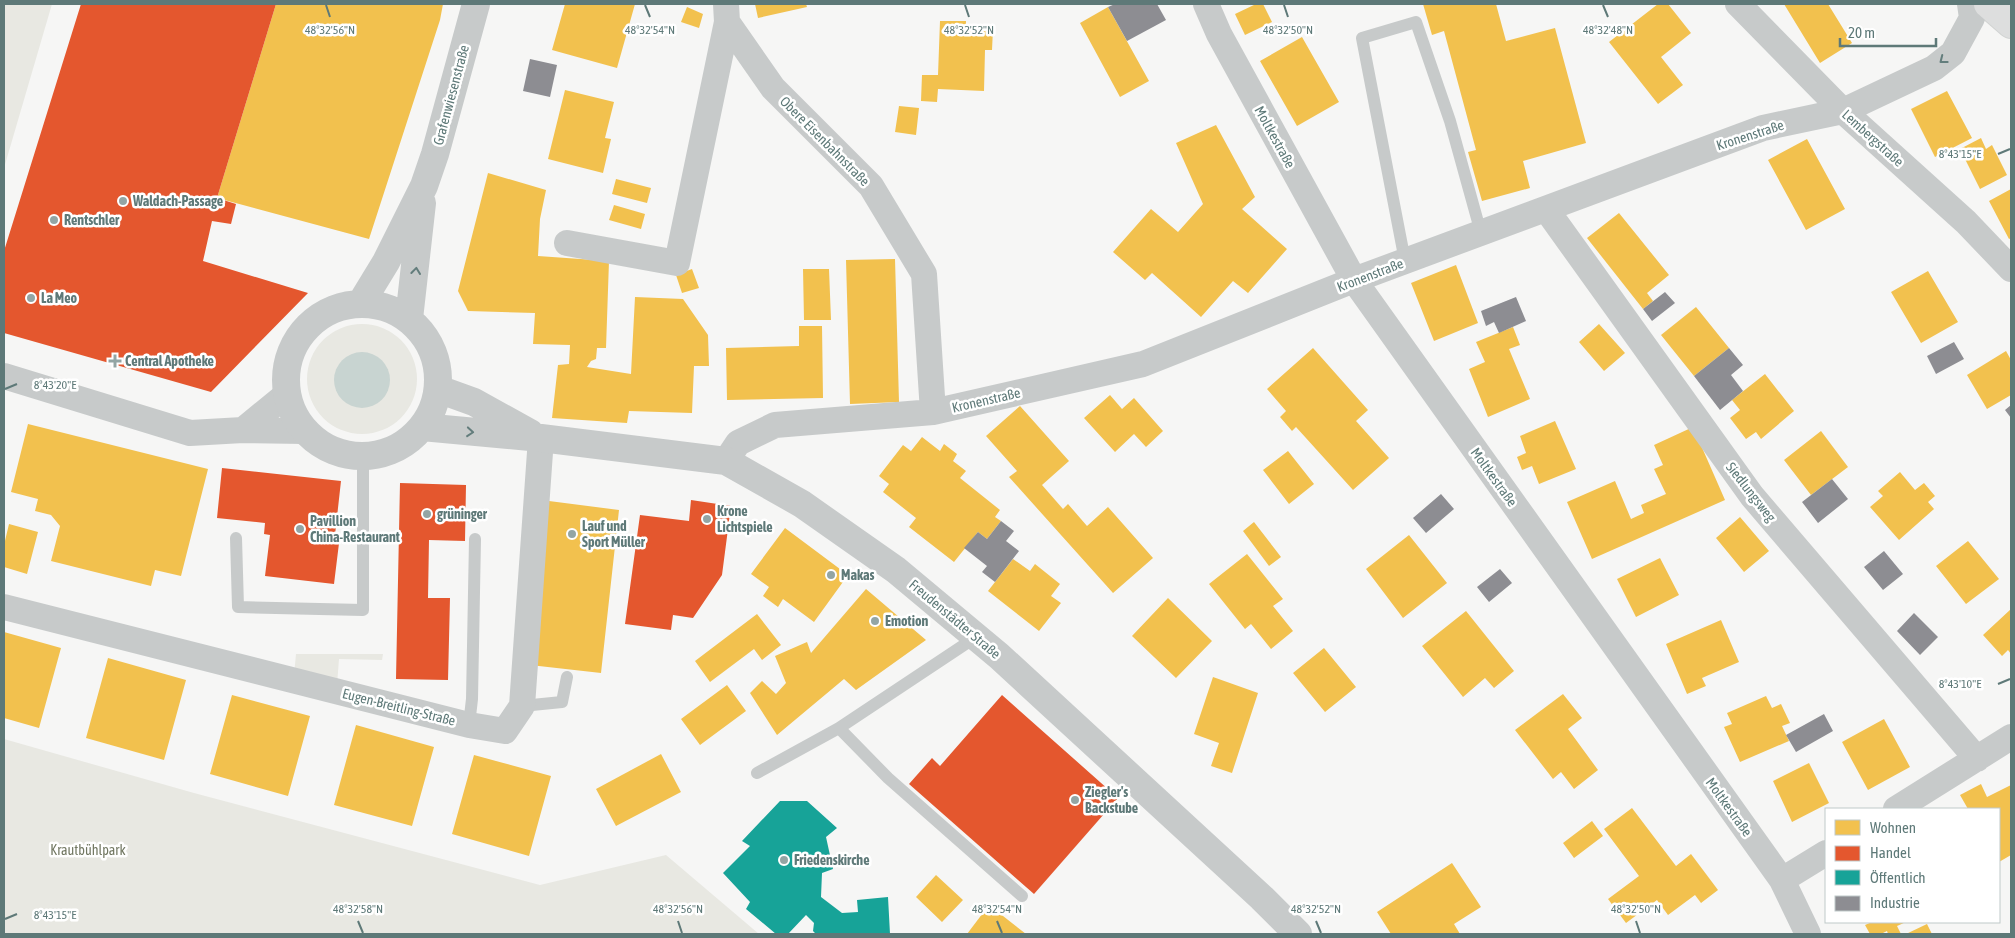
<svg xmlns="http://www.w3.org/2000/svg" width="2015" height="938" font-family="'Asap Condensed',sans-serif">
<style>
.green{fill:#e8e8e2}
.water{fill:#c8d4d1}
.homes{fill:#f2c14e}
.shops{fill:#e4572e}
.public{fill:#17a398}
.industry{fill:#8d8d92}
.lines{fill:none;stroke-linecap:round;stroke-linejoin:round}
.secondary-casing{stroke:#d1d3d2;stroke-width:30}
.service{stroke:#c7caca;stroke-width:12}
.minor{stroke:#c7caca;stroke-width:26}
.tertiary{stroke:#c7caca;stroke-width:28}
.secondary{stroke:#dddede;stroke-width:28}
.oneway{stroke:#637d7c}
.ticks{fill:none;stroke:#5e7978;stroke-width:2}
.poi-dot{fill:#93a5a4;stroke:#fff;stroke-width:2}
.labels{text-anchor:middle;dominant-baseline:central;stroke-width:5;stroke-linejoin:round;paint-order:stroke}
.street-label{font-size:14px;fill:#5e7978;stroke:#fff}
.poi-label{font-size:14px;font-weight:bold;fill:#5e7978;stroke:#fff;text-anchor:start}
.park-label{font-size:14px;fill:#717761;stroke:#fff}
.ticks-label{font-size:12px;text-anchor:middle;fill:#5e7978;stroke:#fff;stroke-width:5;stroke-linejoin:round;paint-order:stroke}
</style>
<rect width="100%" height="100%" fill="#f6f6f5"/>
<path class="green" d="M4,4H52L4,168Z
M307 379a55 55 0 1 1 110 0a55 55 0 1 1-110 0Z
M296,654H383L382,660L339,659L337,685L294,675Z
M4,739L194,793L540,885L666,855L759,934H4Z"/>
<path class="water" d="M334 380a28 28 0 1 1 56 0a28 28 0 1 1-56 0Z"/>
<path class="homes" d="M276,4H443L440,20L369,239L217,198Z
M565,4H635L617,68L552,50Z
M755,4H806L807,7L758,18Z
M1256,4H1263L1272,22L1245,35L1235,14Z
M1423,4H1496L1506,41L1555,28L1586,143L1523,161L1530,188L1482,201L1468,152L1476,150L1444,31L1432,35Z
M1658,4H1668L1691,33L1661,57L1683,85L1658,104L1609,42Z
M1784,4H1828L1852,43L1820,63Z
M687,7L703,14L699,28L681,22Z
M1108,7L1149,81L1120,97L1080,23Z
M940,21H966V28L993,29L992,50H985L984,91L938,89L937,102L921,101L922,75H938Z
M1302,37L1339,102L1297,126L1260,61Z
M565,90L614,102L605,138L611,139L603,173L548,159Z
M1947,91L1972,138L1935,157L1911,109Z
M899,106L919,108L916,135L895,132Z
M1216,125L1255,197L1242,209L1287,249L1248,293L1233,281L1201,317L1152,273L1145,280L1113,252L1151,209L1178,232L1203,204L1176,143Z
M1981,138L1986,149L1992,145L2007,175L1980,189L1960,149Z
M1807,139L1845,209L1806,230L1768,160Z
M488,173L546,190L540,219L538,256L609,261L606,348H597L596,359L591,361L587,367L631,374L635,297L683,299L708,335L709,366H694L692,413L629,411L627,423L552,418L558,365L569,364L570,345L533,344L535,313L468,311L458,291Z
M616,179L651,188L647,203L612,194Z
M2011,189V238L2009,239L1989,201Z
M614,205L645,214L641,229L609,220Z
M1619,213L1669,275L1647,293L1653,301L1643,309L1587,238Z
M895,259L899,402L850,404L846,260Z
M1456,265L1478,323L1434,341L1411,283Z
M692,269L699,288L682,293L676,275Z
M803,269H829L831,320H804Z
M1928,271L1958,322L1921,343L1891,292Z
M1696,307L1729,348L1694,376L1661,335Z
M1599,324L1625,353L1604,371L1579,342Z
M799,326H822L823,398L727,400L726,348L799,346Z
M1513,327L1520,345L1509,349L1530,399L1488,417L1469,369L1485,362L1476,342Z
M1313,348L1368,410L1356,421L1389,458L1353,490L1296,427L1292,431L1280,417L1286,411L1267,389Z
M2006,351L2011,360V395L1987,409L1967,375Z
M1765,374L1794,411L1761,439L1756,432L1746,439L1730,418L1740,410L1732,400Z
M1110,395L1122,409L1134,398L1163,431L1146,447L1134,434L1115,452L1084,418Z
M1020,406L1069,461L1042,485L1063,509L1068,504L1087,526L1108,507L1153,558L1113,593L1009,477L1017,471L986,436Z
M1555,421L1576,469L1539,484L1532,466L1522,470L1517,457L1526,453L1520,436Z
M28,424L208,469L181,576L155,570L151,586L51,561L60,526L51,515L35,511L38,499L11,492Z
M1693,427L1725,500L1592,559L1567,502L1615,481L1631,519L1644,513L1641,505L1666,494L1654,469L1663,465L1654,445Z
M1821,431L1848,467L1811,495L1784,460Z
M922,437L940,451L944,444L957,454L953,461L966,471L960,478L1000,510L995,517L1001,521L987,539L978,532L954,562L909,527L916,518L883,492L889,484L879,476L903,445L911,451Z
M1288,451L1314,484L1289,504L1263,470Z
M1900,472L1915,490L1924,483L1935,496L1928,502L1934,509L1899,540L1870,507L1883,496L1878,491Z
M549,501L619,510L601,673L530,665Z
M1740,517L1769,551L1744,572L1716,538Z
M1254,522L1281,557L1269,566L1243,531Z
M9,524L38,532L27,574L4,567V545Z
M785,528L848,575L814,622L783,599L778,607L763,596L769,587L751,574Z
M1409,535L1447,583L1403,618L1366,569Z
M1968,541L1999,579L1966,604L1936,566Z
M1247,554L1283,599L1273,606L1293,631L1271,649L1251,624L1245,629L1209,584Z
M1660,558L1679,595L1636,617L1617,579Z
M1013,559L1030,571L1035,564L1060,584L1051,596L1061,603L1039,631L988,591Z
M866,589L926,640L856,690L844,679L777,735L750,693L762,681L776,694L786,683L775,656L807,642L811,653Z
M1168,598L1212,641L1176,678L1132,636Z
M2011,609V654L2008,650L2002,656L1983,635Z
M1466,611L1514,671L1494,688L1485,678L1463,697L1422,646Z
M757,614L781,645L762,660L754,649L710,682L695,661Z
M1721,620L1739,662L1702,678L1706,686L1687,694L1666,644Z
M4,632L61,648L39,728L4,718Z
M1324,648L1356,687L1325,712L1293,673Z
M108,658L186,680L164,760L86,738Z
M1213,677L1258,693L1232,773L1211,766L1219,743L1194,734Z
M727,685L746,711L700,745L681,719Z
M1563,694L1582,718L1568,729L1598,770L1574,789L1561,772L1553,779L1515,730Z
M232,695L310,716L288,796L210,774Z
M1766,696L1772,708L1781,704L1790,723L1782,726L1789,741L1740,762L1724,727L1732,724L1727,713Z
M1884,719L1910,767L1868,790L1842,742Z
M356,725L434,747L412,826L334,805Z
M661,754L681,792L616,826L596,789Z
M474,755L551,776L529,856L452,834Z
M1809,763L1829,803L1792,822L1773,781Z
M1981,784L1987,797L2011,785V855L1999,862V809H1968L1960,795Z
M1632,808L1676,866L1691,854L1718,890L1701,903L1695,895L1668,915L1657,900L1626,923L1608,899L1639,876L1604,829Z
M1592,821L1603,836L1574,858L1563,843Z
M1452,863L1481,907L1454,924L1460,934H1391L1377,912Z
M936,875L963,900L942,922L916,897Z
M989,905L1026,934H967Z
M1872,922H1906L1897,926L1901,934H1888L1887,931L1881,934H1870L1865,925Z
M1927,924L1932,934H1906Z"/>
<path class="shops" d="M81,4H276L217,198L236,204L231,224L212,221L203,261L308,293L211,392L4,333V251Z
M222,468L341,481L335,535H340L334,584L265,576L270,535L264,534L265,523L217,518Z
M400,483L466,485L465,541L429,540L428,598H450L448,680L396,679Z
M691,500L731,506L722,575L693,618L673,615L671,630L625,624L640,515L689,521Z
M1002,695L1118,798L1034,894L909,784L932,758L940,766Z"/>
<path class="public" d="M780,801H807L837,828L826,837L833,869L822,873L821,897L842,913L858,912L857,900L888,897L890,934H816L813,931L814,923L806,915L788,934H776L746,909L750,902L723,873L750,846L742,841Z"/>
<path class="industry" d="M1115,4H1157L1166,20L1127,41L1108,7Z
M530,59L557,65L550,97L523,91Z
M1665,292L1675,303L1652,321L1643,309Z
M1516,297L1526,321L1499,333L1494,322L1486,326L1481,311Z
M1954,342L1964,359L1936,374L1927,356Z
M1729,348L1743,365L1731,375L1743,391L1720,410L1694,376Z
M2011,405V418L2005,410Z
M1832,479L1848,499L1818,523L1802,502Z
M1441,494L1454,509L1426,533L1413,518Z
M1001,521L1014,531L1006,541L1019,551L995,582L982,572L987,566L964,548L978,532L987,539Z
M1884,551L1903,574L1883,590L1864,567Z
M1500,569L1512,583L1489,602L1477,587Z
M1914,613L1938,637L1920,655L1897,631Z
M1824,714L1833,731L1796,752L1786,735Z"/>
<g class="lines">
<g class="secondary-casing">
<path id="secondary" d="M1988,4L2011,24"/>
</g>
<path class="service" d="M1405,261L1362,38L1416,22L1450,121L1481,233
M236,538L238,607L363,610V456
M976,637L839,728L888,778L1022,896
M522,706L562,702L567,677
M469,725L472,699L475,539
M757,773L839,728"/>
<path class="minor" d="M726,4L727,22L773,88L871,186L924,274L933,412
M1206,4L1219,34L1354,280L1782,880L1808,934
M1738,4L1843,111L1966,222L2011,269
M1546,209L1752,496L1977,759
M567,243L677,263L727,22
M4,376L190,433L243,430L305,431
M243,430L287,394
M726,461L738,443L775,425L933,412L1143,364L1354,280L1763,128L1843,111L1934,68L1953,53L1972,18L1970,4
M4,607L469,725L505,731L522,706L541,438
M1896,809L2011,737
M1782,880L1826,853"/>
<path class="tertiary" d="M361,303L386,262L424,186L435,154L476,4
M286 380a76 76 0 1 1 152 0a76 76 0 1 1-152 0Z
M409,319L422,203
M438,389L474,402L530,433
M422,427L541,438L726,461L802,504L896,570L999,656L1262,898L1298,934"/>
<use href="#secondary" class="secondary"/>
</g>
<defs><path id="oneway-chevron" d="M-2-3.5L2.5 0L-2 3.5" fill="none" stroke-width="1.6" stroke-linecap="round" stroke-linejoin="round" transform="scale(1.25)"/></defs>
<g class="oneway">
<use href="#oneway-chevron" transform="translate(1943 60) rotate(142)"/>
<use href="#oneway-chevron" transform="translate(416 271) rotate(-83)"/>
<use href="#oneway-chevron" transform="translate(470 432) rotate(5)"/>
</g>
<path class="ticks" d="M326,5L330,17M645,5L650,17M965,5L969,17M1284,5L1288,17M1603,5L1608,17M1998,154L2010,149M5,389L17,384M1998,684L2010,679M5,919L17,914M358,921L363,933M678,921L682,933M997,921L1002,933M1316,921L1321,933M1636,921L1640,933"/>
<g class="poi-dot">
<circle cx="123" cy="201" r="5"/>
<circle cx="54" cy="220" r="5"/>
<circle cx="31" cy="298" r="5"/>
<path d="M112.5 353.5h5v5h5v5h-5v5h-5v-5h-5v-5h5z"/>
<circle cx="427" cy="514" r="5"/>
<circle cx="707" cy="519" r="5"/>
<circle cx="300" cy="529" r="5"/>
<circle cx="572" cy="534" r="5"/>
<circle cx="831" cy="575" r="5"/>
<circle cx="875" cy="621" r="5"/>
<circle cx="1075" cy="800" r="5"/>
<circle cx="784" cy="860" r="5"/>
</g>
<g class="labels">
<g class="street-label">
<text transform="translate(451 95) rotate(-75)">Grafenwiesenstraße</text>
<text transform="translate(1750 135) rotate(-18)">Kronenstraße</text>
<text transform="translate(1275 137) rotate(61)">Moltkestraße</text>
<text transform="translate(1873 138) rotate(42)">Lembergstraße</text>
<text transform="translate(825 141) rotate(45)">Obere Eisenbahnstraße</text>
<text transform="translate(1370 275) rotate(-21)">Kronenstraße</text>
<text transform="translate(986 400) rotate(-13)">Kronenstraße</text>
<text transform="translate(1494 477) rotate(54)">Moltkestraße</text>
<text transform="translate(1751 492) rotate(52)">Siedlungsweg</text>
<text transform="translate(955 619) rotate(40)">Freudenstädter Straße</text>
<text transform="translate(399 707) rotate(14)">Eugen-Breitling-Straße</text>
<text transform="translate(1729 807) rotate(54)">Moltkestraße</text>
</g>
<g class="poi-label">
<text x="133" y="201">Waldach-Passage</text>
<text x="64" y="220">Rentschler</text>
<text x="41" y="298">La Meo</text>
<text x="125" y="361">Central Apotheke</text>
<text x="717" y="511">Krone<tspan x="717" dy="16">Lichtspiele</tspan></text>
<text x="437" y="514">grüninger</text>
<text x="310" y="521">Pavillion<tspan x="310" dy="16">China-Restaurant</tspan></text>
<text x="582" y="526">Lauf und<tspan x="582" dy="16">Sport Müller</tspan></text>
<text x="841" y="575">Makas</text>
<text x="885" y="621">Emotion</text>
<text x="1085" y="792">Ziegler's<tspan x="1085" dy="16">Backstube</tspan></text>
<text x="794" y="860">Friedenskirche</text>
</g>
<g class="park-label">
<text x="88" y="850">Krautbühlpark</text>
</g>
</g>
<g class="ticks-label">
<text x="330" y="34">48°32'56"N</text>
<text x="650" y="34">48°32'54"N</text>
<text x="969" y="34">48°32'52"N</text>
<text x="1288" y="34">48°32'50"N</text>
<text x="1608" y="34">48°32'48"N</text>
<text x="1960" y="158">8°43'15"E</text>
<text x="55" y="389">8°43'20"E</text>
<text x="1960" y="688">8°43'10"E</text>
<text x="358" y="913">48°32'58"N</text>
<text x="678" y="913">48°32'56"N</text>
<text x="997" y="913">48°32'54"N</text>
<text x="1316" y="913">48°32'52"N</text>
<text x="1636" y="913">48°32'50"N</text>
<text x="55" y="919">8°43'15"E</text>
</g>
<rect width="2015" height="938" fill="none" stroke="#5e7978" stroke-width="10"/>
<rect x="1825" y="808" width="175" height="115" fill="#ffffff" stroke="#bfc9c9"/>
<rect x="1835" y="820" width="25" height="15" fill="#f2c14e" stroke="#bfc9c9"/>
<text x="1870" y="833" font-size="15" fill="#5e7978">Wohnen</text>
<rect x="1835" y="846" width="25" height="15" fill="#e4572e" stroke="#bfc9c9"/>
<text x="1870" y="858" font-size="15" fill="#5e7978">Handel</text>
<rect x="1835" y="870" width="25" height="15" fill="#17a398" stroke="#bfc9c9"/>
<text x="1870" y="883" font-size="15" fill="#5e7978">Öffentlich</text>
<rect x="1835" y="896" width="25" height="15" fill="#8d8d92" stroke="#bfc9c9"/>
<text x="1870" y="908" font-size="15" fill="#5e7978">Industrie</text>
<path d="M1840 38v8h96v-8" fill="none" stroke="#5e7978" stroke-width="2.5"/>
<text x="1848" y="38" font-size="15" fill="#5e7978" stroke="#ffffff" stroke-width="4" paint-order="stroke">20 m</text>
</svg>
